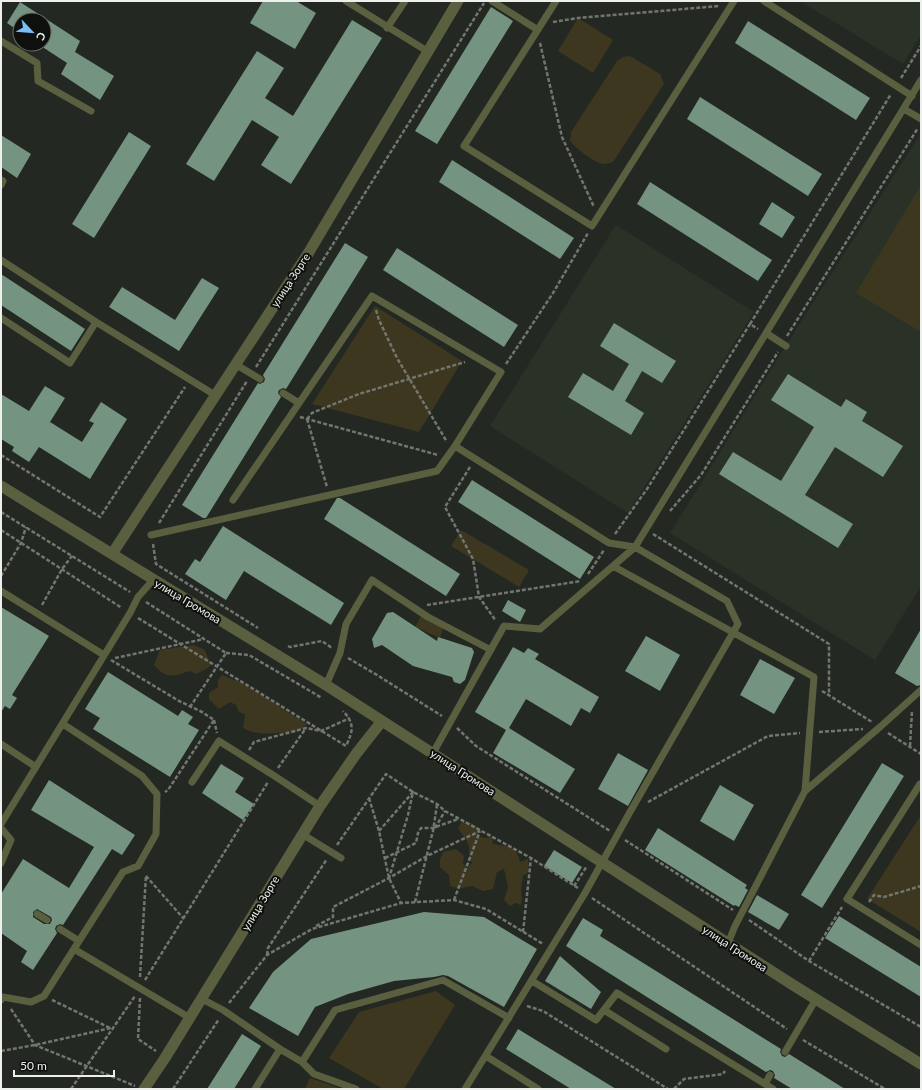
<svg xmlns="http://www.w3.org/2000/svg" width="922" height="1090" font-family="Lato,sans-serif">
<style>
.built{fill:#2a3227}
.green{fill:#3d371f}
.building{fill:#749481;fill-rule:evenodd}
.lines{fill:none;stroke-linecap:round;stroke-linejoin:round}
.path{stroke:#727670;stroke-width:2.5;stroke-dasharray:4 2;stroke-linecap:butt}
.service{stroke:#5a5f40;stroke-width:7}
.minor{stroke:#5a5f40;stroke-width:11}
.labels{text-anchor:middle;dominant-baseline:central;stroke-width:4;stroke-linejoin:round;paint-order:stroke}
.street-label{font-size:11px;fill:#edf0ec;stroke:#0e100e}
</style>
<rect width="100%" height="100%" fill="#242822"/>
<path class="built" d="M800,1H921V35L903,64Z
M921,133V586L875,660L670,533L795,331Z
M616,225L754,312L628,513L490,426Z"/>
<path class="green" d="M578,18L613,40L593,73L558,51Z
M630,56L660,74L664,84L613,162C610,163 607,164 604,164C594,163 576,148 570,141L571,132L617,61L623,57Z
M921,185V332L856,293Z
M375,306L462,361L419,432L312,404Z
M461,530L529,570L519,587L451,546Z
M423,612L445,623L440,638L415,627Z
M194,645L205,650L211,665L206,669L196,674L190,671C173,676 167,680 154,665L160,650Z
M222,675L242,683L307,724L298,732C278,731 261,738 243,728L245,714L239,712L236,705L230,702L219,709L209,699V693L218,687V680Z
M921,815V932L867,899Z
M462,821L471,823L477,827L479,836L484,838L492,837L493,844C508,848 516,843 520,862L528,859L529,865L527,874L523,875L521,890L522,899L521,905L516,903L510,906L504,900L508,887L504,869L497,872L493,889L483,891L472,886C465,888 457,889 450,886L449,875L440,867V859L443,852L456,849L464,856L463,863L467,868L472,863C467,854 471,852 468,844C467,839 461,834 458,828Z
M436,991L455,1005L404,1089H383L329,1058L359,1012Z
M310,1078L342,1089H305Z"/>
<path class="building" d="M263,1H296L316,13L295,49L250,23Z
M20,2L80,41L75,52L114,76L100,100L61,74L67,63L44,48V20H20V32L7,23Z
M491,7L513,21L437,144L415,131Z
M352,20L382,38L291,184L261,165L279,137L252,120L214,181L186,164L257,51L284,68L265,98L293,116Z
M748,21L870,98L856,120L735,43Z
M700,97L822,174L808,196L687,119Z
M129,132L151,146L94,238L72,224Z
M1,135L31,154L17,178L1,167Z
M452,160L574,238L560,259L439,182Z
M650,182L772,260L758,281L637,204Z
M772,202L795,217L782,238L759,224Z
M345,243L368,257L286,389L283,388L279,390L278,393L281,397L206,518H203L182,505L258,383L260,384L264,382L265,379L263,375Z
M397,248L518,325L504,347L383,270Z
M1,274L85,329L71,351L1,305Z
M202,278L219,288L179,351L109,307L122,287L175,320Z
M614,323L676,361L662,383L642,371L625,401L644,413L631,435L568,397L583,373L613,391L629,364L600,346Z
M788,374L841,407L846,399L867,412L862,421L903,446L883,477L835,447L805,495L853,524L838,548L719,474L733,452L781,481L814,427L771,400Z
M45,386L65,398L50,422L82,442L94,423L89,421L101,402L127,419L90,479L39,447L29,462L12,451L14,447L1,439V394L29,411Z
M472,480L594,557L580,579L458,502Z
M337,498H340L460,574L446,596L324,519Z
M223,526L344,603L331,625L244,571L226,600L185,574L195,559L200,562Z
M508,600L526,610L520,622L502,611Z
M1,607L49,636L12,695L17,698L10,709L5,706L1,712Z
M393,612L437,641L438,637L472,648L474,652L465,680L460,684L454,682L452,677L413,666L382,645L374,648L372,639L387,613Z
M921,629V685L917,686L895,673Z
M646,636L680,655L660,691L625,671Z
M513,647L524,653L528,648L539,654L535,659L599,697L590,713L581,708L571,726L526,699L509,728L575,769L560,793L493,753L506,730L475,712Z
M760,659L795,678L774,714L740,695Z
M108,672L178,716L182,710L193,717L188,724L199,730L170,777L93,729L100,718L85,709Z
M618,753L648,770L628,806L598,789Z
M882,763L904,776L822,908L801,895Z
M221,764L244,778L235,792L254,804L243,820L202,793Z
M49,780L135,835L122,855L112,849L63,925L60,924L56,926L55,929L57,933L33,970L21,962L27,951L1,933V894L23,859L69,888L94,847L31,810ZM37,909L51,917L52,920L50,924H44L33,917V912Z
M720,785L754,805L734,841L700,821Z
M658,828L747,885L745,888L748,890L739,907L735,905L734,906L645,850Z
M554,850L582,867L572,883L544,866Z
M757,895L789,914L779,930L748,912Z
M424,912L484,917L537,949L504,1007L448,976L443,975L434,977L394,981L348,994L315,1007L298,1036L249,1008L273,972L311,939Z
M839,916L921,967V997L825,938Z
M583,918L603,930L600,936L781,1049L780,1052L782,1056L785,1057L789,1054L845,1089H792L774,1078L775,1075L773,1071L770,1070L766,1072L566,946Z
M560,956L601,992L591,1009L545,981Z
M518,1029L616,1089H571L506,1049Z
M242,1034L261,1046L234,1089H207Z"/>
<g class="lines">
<path class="path" d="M553,22L578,18L719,6
M540,43L562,137L594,207
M901,78L921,46
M376,310L379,320L397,358L447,442
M750,324L891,94
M787,336L918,128
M506,364L553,293L588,233
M256,367L484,3
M300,417L438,455
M307,419L312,413L359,394L465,362
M307,419L327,487
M1,455L100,517L185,387
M470,467L445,507L473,559L479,597L496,621
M670,511L701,475L778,352
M1,512L130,592
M159,523L247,381
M1,530L122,608
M615,534L647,489L750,324L758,329
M653,534L829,644V696
M153,544L156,564L258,628
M588,574L604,550
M1,576L21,543L26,527
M146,602L226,653L190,707
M42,605L62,569L72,556
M427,605L581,581
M138,618L346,746C353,731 355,724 343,711
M288,646L290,647L322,641L332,648
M226,653L249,655L322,698
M115,658L204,639
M348,658L377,675L442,716
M111,660L179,701L202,712L214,720L168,790L165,792
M822,691L872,722
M214,720L217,733
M457,728L476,746L610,831
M819,732L863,729
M888,733L921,754
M910,746L912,711
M249,750L254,742L306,728L321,731L350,718
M278,768L306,728
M369,798L379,831L389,878L401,903
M648,802L768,736L800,733
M435,828L445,811
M379,831L413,792L408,815L389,878
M625,840L733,910
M337,845L386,774L413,792L437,804L445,811L531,858L578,888
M385,858L416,843L418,833L421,828H433L458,819
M146,876L184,919
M574,886L587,866
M592,898L787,1029
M454,900L480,831
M415,902L433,831L437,805
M869,902L874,895L884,897L921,886
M749,920L809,961L921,1027
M316,926L333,917V907L389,878L427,856L480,831
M523,932L531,858
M267,955L268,948L327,859
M809,961L842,907
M140,977L146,875
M145,980L268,782
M140,998L138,1039L156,1051
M52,1000L110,1028
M229,1003L267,955L312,929L401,903L454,900L486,909L543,944
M527,1006L543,1011L668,1089
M11,1009L35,1045L135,1086
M803,1040L885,1089
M1,1051L35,1045L111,1028L112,1029
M71,1089L135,996
M173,1089L219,1019
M674,1089L684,1079L723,1074L725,1071"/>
<path class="service" d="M346,1L427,51
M492,1L538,30
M556,1L464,146L592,226L734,1
M764,1L912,96
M387,28L405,1
M1,41L37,63L38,81L91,111
M904,109L921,119
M1,180L3,181L1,185
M1,260L96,322
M1,318L70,363L96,322L215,395
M766,333L786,346
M235,364L260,379
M283,393L299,403
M455,446L609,543L635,547L727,601L738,624L630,812L585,893L465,1089
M151,535L437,471L455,446L501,372L372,296L233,500
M613,566L814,677L805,791
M1,591L104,655
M326,685L340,653L346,624L372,580L428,617L491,650
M1,744L36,767
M433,753L504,626L540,629L635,547L921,80
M192,782L219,741L273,775L320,806
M920,784L847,899L921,945
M1,824L130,613L138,597L153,580
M1,828L11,840L1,863
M302,834L341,858
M37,914L47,920
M60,929L79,941
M728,943L735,926L805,791L880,727L921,690
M74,949L190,1018
M532,981L596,1020L617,993L773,1089
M202,999L223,1010L280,1049L302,1062L314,1074L356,1089
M1,1000L3,997L31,1002L44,996L123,872L138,866L156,834L157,794L142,776L63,724
M604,1010L666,1049
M785,1052L816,999
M486,1056L538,1089
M302,1062L335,1010L443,980L509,1018
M765,1084L770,1075
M255,1089L280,1049"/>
<path class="minor" d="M1,486L326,685L793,985L921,1064
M112,554L309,252L458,1
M144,1089L165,1058L320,806L356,754L382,721"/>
</g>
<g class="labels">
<g class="street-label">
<text transform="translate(290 280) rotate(-57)">улица Зорге</text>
<text transform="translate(188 601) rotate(31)">улица Громова</text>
<text transform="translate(463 772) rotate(33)">улица Громова</text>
<text transform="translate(260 903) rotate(-59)">улица Зорге</text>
<text transform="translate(735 948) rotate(33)">улица Громова</text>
</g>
</g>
<rect width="922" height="1090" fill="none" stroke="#edf0ec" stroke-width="4"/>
<g transform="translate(32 32) rotate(116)"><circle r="19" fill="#0e100e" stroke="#676a67"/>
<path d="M0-3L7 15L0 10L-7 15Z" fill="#76c0f7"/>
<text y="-6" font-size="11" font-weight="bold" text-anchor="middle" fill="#edf0ec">С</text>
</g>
<path d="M14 1070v6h100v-6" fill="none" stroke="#edf0ec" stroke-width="2"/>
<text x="20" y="1070" font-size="12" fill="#edf0ec" stroke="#0e100e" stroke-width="3" paint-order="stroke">50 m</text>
</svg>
